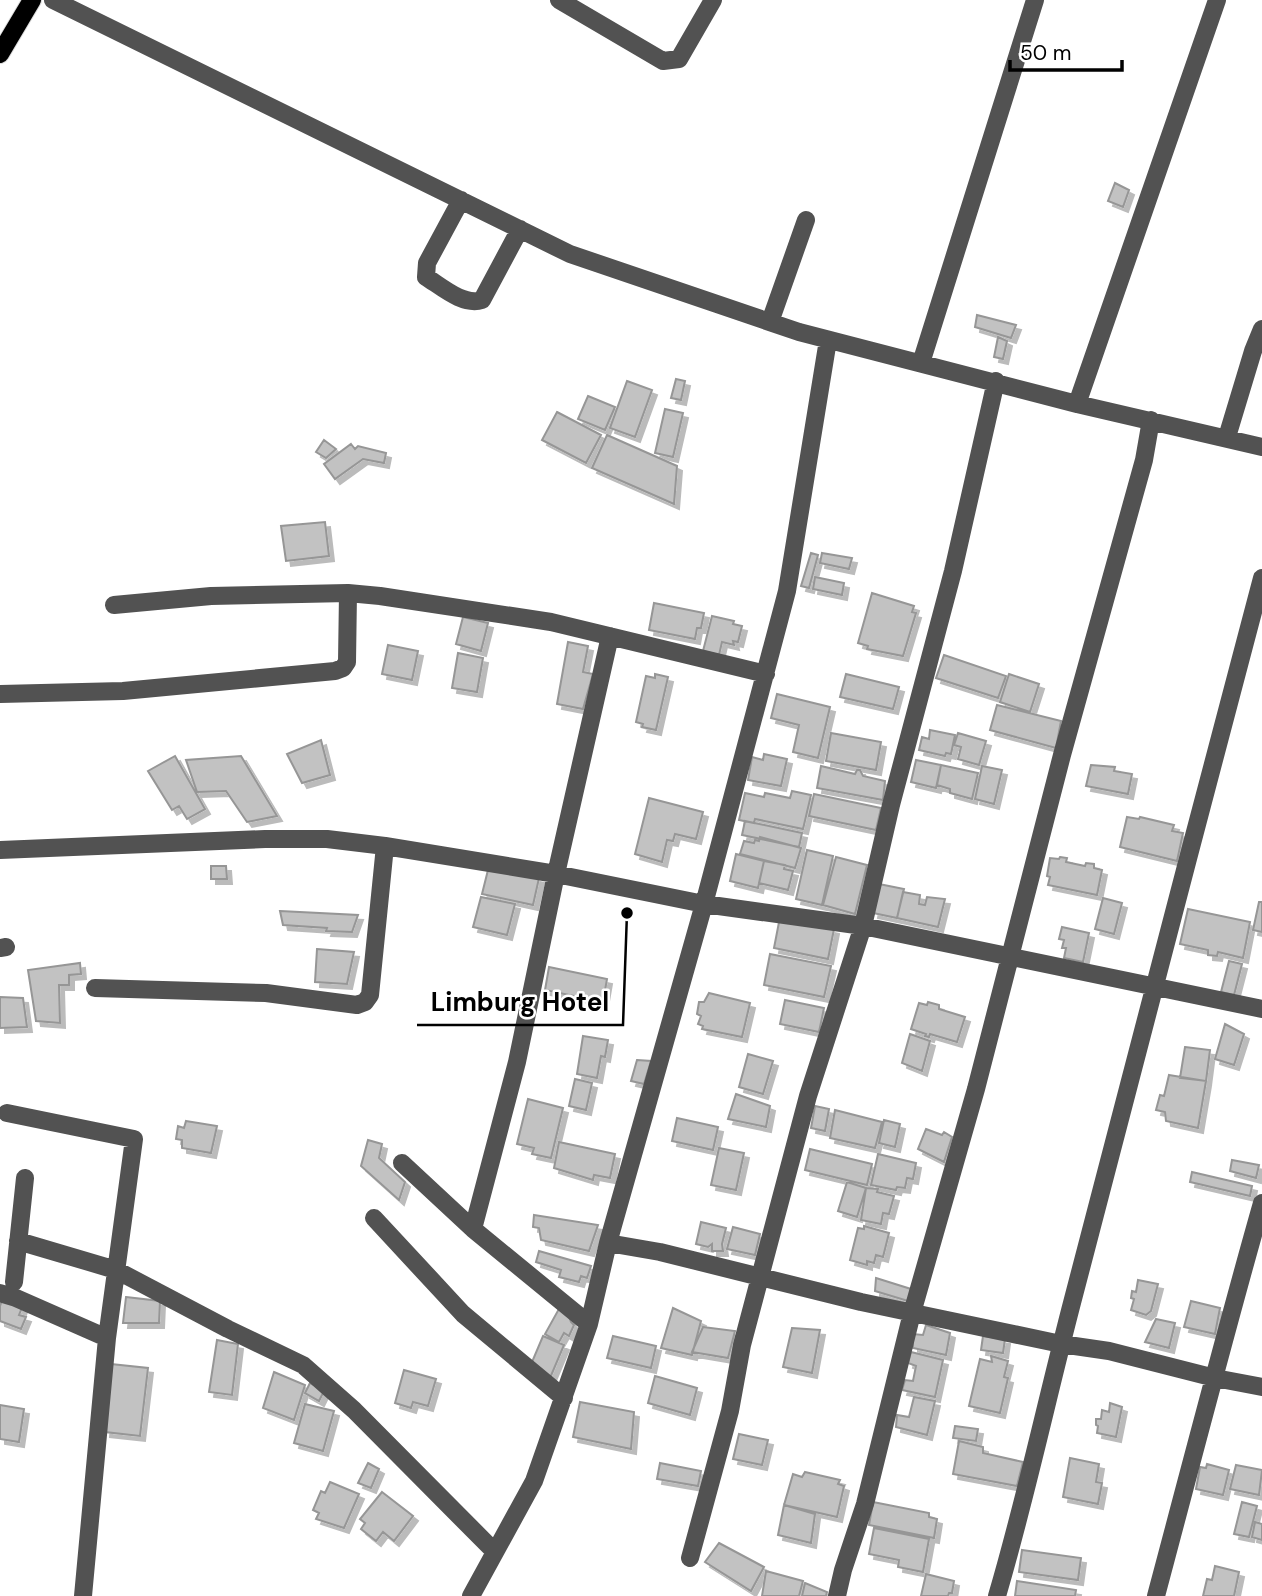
<svg xmlns="http://www.w3.org/2000/svg" width="1262" height="1596" font-family="'DM Sans',sans-serif">
<style>
.building{fill:#c2c2c2;stroke:#969696;stroke-width:2;filter:url(#shadow)}
.lines{fill:none;stroke-linecap:round;stroke-linejoin:round}
.major-casing{stroke:#dbdbdb;stroke-width:20}
.minor{stroke:#525252;stroke-width:18}
.major{stroke:#000;stroke-width:18}
.leader{fill:none;stroke:#000;stroke-width:2.5}
.callout-dot{fill:#000;stroke:#fff;stroke-width:2.5}
.callout-label{font-size:26px;text-anchor:middle;font-weight:bold;fill:#000;stroke:#fff;stroke-width:5;stroke-linejoin:round;paint-order:stroke}
</style>
<defs>
<filter id="shadow"><feDropShadow dx="5" dy="5" stdDeviation="0" flood-color="#0004"/></filter>
</defs>
<rect width="100%" height="100%" fill="#fff"/>
<path class="building" d="M1115,183L1129,190L1123,207L1108,201Z
M977,315L1016,325L1011,338L975,327Z
M998,337L1007,341L1003,359L994,357Z
M676,379L685,381L681,400L671,398Z
M627,381L652,390L635,437L610,428Z
M588,396L615,407L605,430L578,419Z
M665,409L683,413L673,457L655,453Z
M557,412L601,435L586,463L542,440Z
M607,435L677,466L674,504L592,468Z
M324,440L336,449L326,458L316,452Z
M351,444L355,449L358,446L386,453L384,463L363,459L335,479L324,464Z
M325,522L329,556L286,561L281,526Z
M811,553L818,555L809,588L801,586Z
M822,553L852,558L849,569L820,563Z
M815,577L844,583L842,595L813,589Z
M872,593L914,606L912,612L916,613L903,656L867,649L868,646L858,643Z
M654,603L704,613L701,628H697L695,639L649,630Z
M712,616L734,621L733,624L742,626L738,642L733,641L734,645L722,642L719,655L703,651Z
M463,617L488,623L481,651L456,644Z
M568,642L588,646L583,672L593,674L583,709L557,704Z
M388,645L418,651L412,680L382,674Z
M458,653L483,658L477,692L452,688Z
M944,655L1006,676L998,698L936,678Z
M655,674L668,677L656,730L642,727L643,724L636,722L646,676L655,678Z
M846,674L899,687L893,709L840,697Z
M1009,674L1039,684L1030,712L1000,702Z
M777,694L830,707L818,758L793,752L799,725L771,718Z
M997,705L1061,721L1056,748L990,730Z
M930,730L955,735L951,754L946,753L945,756L919,750L922,737L929,739Z
M831,733L881,742L876,770L826,761Z
M958,733L986,741L979,765L958,759L961,747L954,745Z
M321,740L330,775L302,783L287,754Z
M764,754L787,759L781,786L748,780L752,757L763,760Z
M175,756L205,809L187,819L179,806L172,810L148,771Z
M241,756L277,816L247,822L226,791L197,792L186,760Z
M916,760L941,765L936,788L911,782Z
M941,765L978,773L972,799L950,793V789L937,785Z
M1091,765L1115,767L1114,771L1132,774L1128,794L1086,786Z
M821,766L855,774L857,770H860L863,776L885,781L883,800L817,788Z
M982,766L1002,770L994,804L975,799Z
M792,791L811,795L803,829L755,819L754,823L739,820L745,793L764,797L765,793L790,798Z
M814,794L881,808L876,830L809,816Z
M649,798L703,812L696,839L675,834L673,841L667,840L662,862L635,854Z
M1127,817L1139,819L1140,817L1174,825L1172,831L1183,833L1177,861L1120,847Z
M745,821L802,833L799,847L742,835Z
M760,837L801,848L795,868L740,854L744,841L754,843L755,840L759,841Z
M807,850L833,856L822,905L796,899Z
M736,854L764,861L758,888L730,881Z
M836,857L867,865L855,914L823,905Z
M1060,857L1067,858L1066,862L1085,866L1086,863L1094,864V868L1102,870L1097,895L1048,885L1050,877L1047,876L1050,858L1059,859Z
M764,861L785,865L784,869L793,871L788,890L759,883Z
M211,866H226L227,879H211Z
M489,866L539,878L533,905L482,894Z
M879,884L904,889L897,918L873,913Z
M903,892L920,895L919,904L925,905L927,897L945,899L938,927L897,918Z
M481,897L515,904L507,935L473,927Z
M1103,898L1122,903L1114,934L1095,929Z
M1259,902H1262V932L1253,930Z
M1188,909L1250,922L1243,958L1218,952L1217,956L1208,955V950L1180,944Z
M280,911L358,915L352,932L326,931L327,928L283,925Z
M780,917L834,929L828,959L774,948Z
M1062,927L1089,933L1083,962L1064,958L1066,948H1062L1064,940L1059,939Z
M317,949L354,952L347,984L315,982Z
M770,954L831,966L824,997L764,985Z
M1229,961L1242,964L1234,995L1221,992Z
M80,963L81,974L69,975V985H59L60,1023L36,1021L28,970Z
M549,967L607,979L603,1002L545,990Z
M709,993L750,1003L742,1037L702,1029L703,1026L698,1024L701,1016L697,1014L699,1002H704Z
M0,997L23,998L27,1027L0,1028Z
M785,1000L824,1008L819,1032L780,1024Z
M928,1002L939,1005V1009L965,1017L957,1042L930,1034L929,1037L925,1036L926,1034L911,1029L919,1003L927,1005Z
M1225,1024L1244,1034L1234,1065L1215,1059Z
M910,1034L930,1041L922,1071L902,1063Z
M583,1036L608,1040L605,1057L601,1056L597,1078L577,1074Z
M1185,1047L1210,1050L1206,1081L1180,1078Z
M748,1054L773,1061L763,1094L739,1087Z
M637,1060L651,1061L644,1084L631,1081Z
M1169,1075L1206,1081L1198,1128L1166,1121L1165,1112L1156,1110L1160,1095L1164,1096Z
M575,1079L592,1083L586,1110L569,1106Z
M736,1094L770,1106L766,1127L728,1119Z
M528,1099L563,1108L551,1158L532,1154L534,1148L517,1144Z
M815,1106L829,1109L825,1131L811,1128Z
M835,1110L882,1122L875,1148L830,1138Z
M677,1118L718,1127L713,1150L672,1141Z
M884,1120L900,1124L895,1147L879,1143Z
M186,1121L217,1126L211,1153L182,1148V1140L176,1139L178,1126L184,1128Z
M926,1129L942,1135L944,1132L952,1137L944,1162L918,1149Z
M368,1140L382,1144L379,1158L405,1182L399,1200L361,1166Z
M559,1142L615,1154L610,1178L594,1175L593,1180L554,1168Z
M719,1148L744,1153L736,1190L711,1185Z
M810,1149L872,1164L867,1185L805,1170Z
M878,1154L916,1163L913,1179L907,1178L905,1188L897,1187L896,1190L871,1185Z
M1232,1160L1259,1165L1256,1178L1230,1171Z
M1192,1172L1252,1186L1250,1196L1190,1182Z
M847,1182L866,1188L857,1217L838,1211Z
M866,1188L878,1189L877,1192L894,1196L889,1214L883,1213L881,1224L861,1220Z
M534,1215L598,1225L589,1251L541,1240L539,1228L533,1227Z
M701,1222L726,1228L722,1244L723,1251H712V1244L708,1247L696,1244Z
M864,1226L889,1233L883,1257L876,1255L874,1263L867,1261V1265L850,1260L858,1228L864,1229Z
M733,1227L760,1234L755,1255L727,1249Z
M539,1251L591,1266L587,1278L581,1276L579,1282L559,1277L561,1270L536,1262Z
M876,1278L911,1289L908,1301L875,1291Z
M1138,1280L1158,1284L1151,1311L1146,1315L1131,1310L1134,1299L1131,1298L1132,1291L1136,1292Z
M126,1297L160,1301L159,1323H123Z
M3,1298L23,1305L19,1315L26,1317L21,1329L0,1321V1306Z
M1191,1301L1220,1308L1215,1334L1184,1327Z
M560,1307L567,1311L571,1322L574,1325L569,1336L564,1333L559,1342L545,1334Z
M673,1308L701,1321L692,1355L661,1348Z
M1156,1319L1175,1323L1169,1348L1145,1342Z
M926,1325L950,1333L946,1355L913,1348V1334L923,1335Z
M703,1327L735,1331L728,1358L692,1352Z
M792,1328L820,1330L812,1373L783,1367Z
M543,1336L564,1345L550,1378L532,1362Z
M613,1336L656,1346L651,1368L607,1358Z
M983,1336L1005,1339L1003,1353L981,1350Z
M217,1340L238,1344L232,1395L209,1392Z
M911,1352L943,1360L935,1397L902,1390L905,1380L913,1381L916,1366L908,1363Z
M991,1356L1008,1361L1004,1377L1008,1378L1000,1413L969,1406L980,1359L992,1362Z
M111,1364L148,1368L140,1436L105,1432Z
M404,1370L436,1379L428,1406L413,1402L411,1408L395,1403Z
M274,1372L305,1385L294,1420L263,1408Z
M655,1376L697,1388L690,1415L648,1403Z
M310,1383L324,1391L319,1401L305,1393Z
M914,1397L935,1401L927,1435L896,1427L897,1415L909,1417Z
M580,1402L634,1412L631,1449L573,1437Z
M1110,1403L1122,1407L1116,1437L1097,1433L1098,1426L1096,1425V1419H1101L1102,1410L1109,1412Z
M305,1404L334,1411L323,1451L294,1443Z
M0,1405L24,1409L19,1442L0,1439Z
M955,1426L978,1429L976,1441L953,1438Z
M739,1434L768,1440L762,1465L733,1459Z
M959,1441L983,1447V1453L1023,1462L1017,1486L953,1474Z
M1070,1458L1099,1464L1096,1482L1102,1483L1098,1504L1063,1497Z
M368,1463L379,1469L371,1488L358,1483Z
M660,1463L701,1471L698,1486L657,1479Z
M1207,1464L1229,1470L1223,1495L1196,1489L1200,1467L1206,1468Z
M1236,1465L1262,1470L1259,1495L1230,1489Z
M805,1472L840,1480L838,1484L844,1486L837,1517L784,1505L793,1474L802,1477Z
M330,1482L359,1494L344,1528L316,1519L319,1513L313,1510L321,1491L325,1493Z
M382,1492L413,1516L394,1541L383,1532L376,1541L361,1529L365,1523L360,1519Z
M873,1502L929,1513V1517L937,1519L934,1538L869,1525Z
M1242,1502L1257,1506L1249,1537L1234,1534Z
M784,1505L815,1514L811,1543L778,1535Z
M1255,1522L1262,1524V1540L1252,1537Z
M874,1528L929,1539L923,1572L898,1567L899,1560L869,1554Z
M719,1543L764,1567L751,1591L705,1562Z
M1022,1550L1081,1558L1078,1580L1019,1572Z
M1215,1566L1239,1572L1234,1596H1203L1207,1579L1212,1580Z
M766,1571L803,1581L799,1596H762Z
M926,1574L954,1581L952,1593H949L948,1596H921Z
M1017,1581L1076,1590L1075,1596H1015Z
M805,1583L827,1592L826,1596H802Z"/>
<g class="lines">
<g class="major-casing">
<path id="major" d="M0,54L32,0"/>
</g>
<path class="minor" d="M53,0L570,254L799,332L1077,404L1262,447
M559,0L663,61L679,59L713,0
M461,200L427,263L426,277C442,287 463,306 482,300L520,229
M770,322L806,220
M921,363L1035,0
M1077,404L1217,0
M1227,437L1253,351L1262,329
M114,605L211,596L348,593L380,596L551,622L766,674
M0,694L123,691L335,671L343,668L347,662L348,593
M0,850L265,839H327L385,846L556,874L704,904L863,926L1262,1009
M0,948L6,947
M95,988L266,993L357,1005L365,1002L370,995L385,846
M7,1113L134,1139L107,1338L83,1596
M402,1163L473,1229L589,1324
M374,1218L463,1314L564,1398
M473,1229L517,1062L556,874L610,636
M18,1241L116,1270L228,1329L303,1365L354,1410L495,1552
M608,1243L660,1252L861,1302L1061,1344L1109,1351L1215,1378L1262,1387
M14,1282L25,1178
M0,1293L16,1298L107,1338
M690,1558L730,1411L742,1345L808,1096L863,926L891,805L953,571L996,381
M471,1596L534,1481L589,1324L608,1243L704,904L787,591L828,340
M837,1596L843,1570L865,1504L912,1313L976,1089L1062,755L1144,460L1151,420
M997,1596C1026,1498 1047,1398 1073,1299C1136,1059 1198,818 1262,578
M1156,1596C1191,1465 1225,1333 1262,1203"/>
<use href="#major" class="major"/>
</g>
<path class="leader" d="M627 913L623 1025H417"/>
<circle class="callout-dot" cx="627" cy="913" r="7"/>
<g class="callout-label">
<text x="520" y="1011">Limburg Hotel</text>
</g>
<path d="M1010 60v10h112v-10" fill="none" stroke="#000000" stroke-width="3.5"/>
<text x="1020" y="60" font-size="21" fill="#000000" stroke="#ffffff" stroke-width="5" paint-order="stroke">50 m</text>
</svg>
